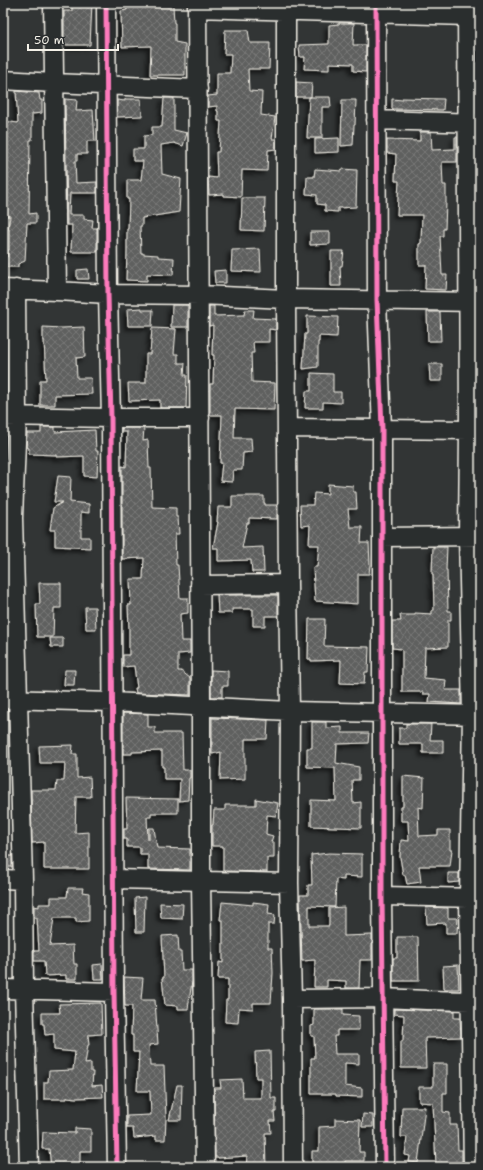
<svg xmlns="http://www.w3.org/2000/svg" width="483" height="1170" font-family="'Shantell Sans',sans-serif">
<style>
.building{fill:url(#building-cross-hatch);stroke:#f4f1e8;filter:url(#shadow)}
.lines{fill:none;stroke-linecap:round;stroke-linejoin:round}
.minor-casing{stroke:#f4f1e8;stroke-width:21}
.minor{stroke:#2a2d2e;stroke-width:18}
.cycleway-casing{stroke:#2a2d2e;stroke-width:8}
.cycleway{stroke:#fd7abc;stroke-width:5}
</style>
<defs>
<pattern id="building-cross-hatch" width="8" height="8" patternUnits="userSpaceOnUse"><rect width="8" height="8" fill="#5f605f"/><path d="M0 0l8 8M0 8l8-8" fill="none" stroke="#777776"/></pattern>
<filter id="shadow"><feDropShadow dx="-3.5" dy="3.5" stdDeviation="2" flood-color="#0009"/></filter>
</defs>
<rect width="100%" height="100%" fill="#323535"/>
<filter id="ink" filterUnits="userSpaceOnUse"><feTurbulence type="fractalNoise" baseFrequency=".025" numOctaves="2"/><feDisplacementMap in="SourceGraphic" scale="8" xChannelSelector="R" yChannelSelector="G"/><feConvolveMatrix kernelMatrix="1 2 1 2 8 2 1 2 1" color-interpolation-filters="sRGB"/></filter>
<g filter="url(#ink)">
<path class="building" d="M72,3H92L90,45H64V11H72Z
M127,3H142V7L173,5L174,23H175V42L185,44V75H150L151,46L122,47L121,11L127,10Z
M339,23H354L353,45H366V72L353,71V64L329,63V70L304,69L305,57H300L299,45L329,44V25L339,24Z
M225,30H248L250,43H270L269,69H248L249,91L262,92L261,115L275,117L272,139H276V149L268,150L267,171L242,170L241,197L224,196V194L209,195L208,177L217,178L216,152H219L221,121H218V111H217V106L208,107V96L217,95V73H230L231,54H224Z
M296,82L312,83L311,97H296Z
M16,91L39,93L40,100H42V113L32,114V140H30L29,214L36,213V223H27L25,261L18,264V267H3V257H7L8,250H9V229H8L10,216H3V170H5V151H6L5,131H3V121L18,123Z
M309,97H330L331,107H322V138H307Z
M164,98H174V130L187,133L183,146L174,143L161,145L162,174L181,179L179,212L142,218V226H140L141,253H143V254L158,255V257L174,258L173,275L147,274V281L126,280L127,252V229H128L129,199H127V180H141L143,161H133V149H144V136L152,135V127H162Z
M402,98L444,99L443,110L392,109V99L402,100Z
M65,99L77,100L76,111L93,110L95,141H87V154H77V161H75L76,183L97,182V193H70L69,215H84V219L93,220L92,228H97V252H71L72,225H67Z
M125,99H141L142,116L117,117V100L125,101Z
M342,100H356L355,125H354L353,145L341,146Z
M420,132H431L432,150L455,149V137H457V162H442L443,185H446V202L445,229H443V236H440L442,275H447L446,290L425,289L426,265H419V244L421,243L422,215H397L399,181H395L396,154L387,153V140L420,141Z
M339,138V152L315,153V139Z
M315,169L342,171V169L357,170L356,207L338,208V212L325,211V205L317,204V195L306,194L307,177H314Z
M242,198H265L264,231L241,230Z
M310,232H330V244L310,245Z
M260,249L261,272L231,271L232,250Z
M331,251H344L342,266H340L341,286H331Z
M88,269L89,279H77V270Z
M226,270V283H215L214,271Z
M172,305H188V327H171Z
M209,306H214V316L244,315L245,310H254L253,318L276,319V330L269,329V342H253L254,353H251L252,382L275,383L274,410L235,409L234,438H251L252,452L243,453L242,470H233L232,482L220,481L222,463H220L222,415H210V384H213L214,355H212L213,325L209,326Z
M142,308V310H153L152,326H128L127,309Z
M427,312H440L441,341H428Z
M307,316L338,317L337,337L319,336V342H318V367L303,369L305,334H307Z
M43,327L62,328L84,327L85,357L76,358L77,378H91L92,394L55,395V405H40V380H46L44,340H43Z
M152,328L176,329L174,354H178V363H185L184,375H187L186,408H160V400L129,401L128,383H146V354H150Z
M429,364H442V381H430Z
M311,373L333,374V392H341V403L323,402V408H305L306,391H311Z
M41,427H55V432L95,430L96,451H98L97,477L84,476V456L56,457V455L29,454V448L26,447L27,433H41Z
M122,428H144L143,441L148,440L149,468H151L152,507L176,508V517H178L179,534H175L176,565H178L180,598H188V613L180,614L181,641H190V653L178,654V671H181L190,678V695L136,693L135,688H137L134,666L123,667V655H129V629L128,605H131L130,579H143L144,558L122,559V466L126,467L127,432H122Z
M58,476L71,477L70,502L89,504V513L81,512V537H90V548L55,546V530H50L53,508L63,502H54Z
M328,484L353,486V492H356L357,509H348L350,527H362L361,543H369L370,565L369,574H358V604L315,601L313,567H317L319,545H309L310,525L301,526L300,505H313L314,493L328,494Z
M232,496H264V503H265V505H277V519L249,518V523H247L242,548L263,547L264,572H252L251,560L218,561V548H213L218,522H217L218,507H232Z
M433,547H447L446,570H447L448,611H451V620H448V647L425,648L424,678L446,680L445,690H461V704L429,702L430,694H423V692H402V649L392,648V621H401L400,615H415V613L432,614V610H434L433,574H432Z
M39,583H61V608H54L53,637H37L36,604H40Z
M217,595H278V616H265V626H253V609H232V613H218Z
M85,607H95L96,629H86Z
M309,619H325L324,646L369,647L368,672H365L364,684L340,683L341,660L311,661V659H308Z
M50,638H63V647H51Z
M65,670H75L74,685H64Z
M211,670L228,671V686H222V697H211Z
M123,713L148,714V727H155V733H182L183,770H190V778H189L188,800L179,801L180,779H164V767H162V751L132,752V754H123Z
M212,718L268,720L267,739H245V779L220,780L221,752L212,754Z
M312,722H326V728L342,727V733H369L368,743L337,744L336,763L359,767V780H352L353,803L361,802V828L311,826V800L336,801L335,768L307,767V748H312Z
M406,724H431L430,740H443V753H423V744H399V728H406Z
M73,745L72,754H77V778L90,777L91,797H76L75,833L89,832V869H44V842L32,843L31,790H56L57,781H64L65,763H40L39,746Z
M403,776L424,778L423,808L418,807L419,836L438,835V830H450V850H452L450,866H419L421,882L407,884L405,875H403L400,857L401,840L409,841L408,821H401V807H403Z
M126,798L178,799V813H151V817H147L148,840H149V828H154L157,848L190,849V870L148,869V854H140V847H127V839H124V829H127V827Z
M256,799L278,803L276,816L267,815L266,834L273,836L271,842H274V858H267V872L223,871V846H212V825H213L214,810H225V805H256Z
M329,853L362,854V877L344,876V880L336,879L335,907L309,906V926H329V908L344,907V936L372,935V960H360L359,988H346V981L327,980V987H314L315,960L302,961L300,895H308V885H312L311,855Z
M3,856H12V867H3Z
M448,873H459V882L448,883Z
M68,888H83L82,892L89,893V921L76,922V918H54L50,946L73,945L74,964H77V979H66V975L45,976L44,961H34V951H39L37,918H34V906L39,907V904H51V897H67Z
M145,897L144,932H136L135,898Z
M222,902L253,905V902L269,904L268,914L275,915L274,924H268V948H272L273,973L271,1003H253V1009L239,1008L238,1023L225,1022L226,1000H228V979H218L219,962L223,963V920H220Z
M160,903L183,904L182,919L161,918Z
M426,907L448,908V918H458L457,933H446V923L427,924Z
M178,935L179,952H181L182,970H192V981L188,1009H178V1006L165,1005L162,978H164L162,936Z
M397,937H418L419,981H393V958H397Z
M102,964L103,979H94L93,965Z
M458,965L459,989H444L443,966Z
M124,977L143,978L141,1000H155L158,1044L149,1045L150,1066H164L166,1118L165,1140H156V1136L134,1138L133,1128H127V1116L151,1115L150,1091H137L139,1052H133V1035H131L132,1006H125Z
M101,1003L102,1034L88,1035L89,1045H88L85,1064L91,1063V1072H93L92,1086L102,1085L103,1097L76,1098L67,1097V1099H44V1082H48L49,1071L73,1070L75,1052L54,1050V1034L45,1035L44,1024H42V1013H60L59,1004Z
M314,1009H343V1015L359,1016V1030H337V1036H334L335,1054H359V1064L345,1063V1086L362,1088V1097L336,1096V1094H311V1058H315L314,1036H311V1026L314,1025Z
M394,1009L454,1011V1018H460L461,1037L425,1038L426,1068H401V1041H403L404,1015L394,1014Z
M270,1051L271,1098H276V1112H274L275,1121H270L271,1133H265L266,1167H246L247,1156L218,1158V1157H215L214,1088H221L220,1080L242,1079L243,1098H261V1078H256L255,1052Z
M433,1064H447V1093H443V1112L450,1113V1125H457L458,1150H462V1165H450V1164L436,1165L433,1103L419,1102V1087H433Z
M177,1085H182L181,1120H169Z
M402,1107H425L418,1163L409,1162L410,1156L405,1155L407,1137H401Z
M363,1114L373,1115V1127H362Z
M335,1119L360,1120L359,1152H364V1161H345V1167H312V1151H319V1127L335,1126Z
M75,1128L91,1129V1151H80V1166H64V1167H51L49,1149H42L43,1132L75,1133Z"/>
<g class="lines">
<g class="minor-casing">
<path id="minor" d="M53,3L57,291
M106,3L108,294L111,418L114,992L117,1167
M197,3L201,707V881L205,1167
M286,3V299L288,584L290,711L289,883L292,999L293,1167
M376,3L377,300L382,429V896L385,1167
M467,3L469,430L468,535L472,714L469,898L473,1167
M197,8L467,16
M3,80L54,83L198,89
M376,120L480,123
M3,289L57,291L108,294L200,295L286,299L479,302
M16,289L17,417L13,518L23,880L24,990L29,1167
M3,416L111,418H200
M287,428L469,430
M382,537L479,536
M200,585L288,584
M3,699L112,702L290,711L480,715
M3,879L23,880
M114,879L289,883
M382,896L480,898
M3,989L114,992
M292,999L383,998L426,1000L470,1001"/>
</g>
<use href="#minor" class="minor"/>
<g class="cycleway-casing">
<path id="cycleway" d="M106,3L108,294L111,418L114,992L117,1167
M376,3L377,300L382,429V896L385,1167"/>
</g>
<use href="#cycleway" class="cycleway"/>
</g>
</g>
<rect width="483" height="1170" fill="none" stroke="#2a2d2e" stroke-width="16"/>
<rect x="8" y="8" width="467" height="1154" fill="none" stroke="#f4f1e8" stroke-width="1.5" filter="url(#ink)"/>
<path d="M28 44v6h90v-6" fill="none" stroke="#f4f1e8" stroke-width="2"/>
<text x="34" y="44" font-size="12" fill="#f4f1e8" stroke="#2a2d2e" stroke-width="3" paint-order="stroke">50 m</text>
</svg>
